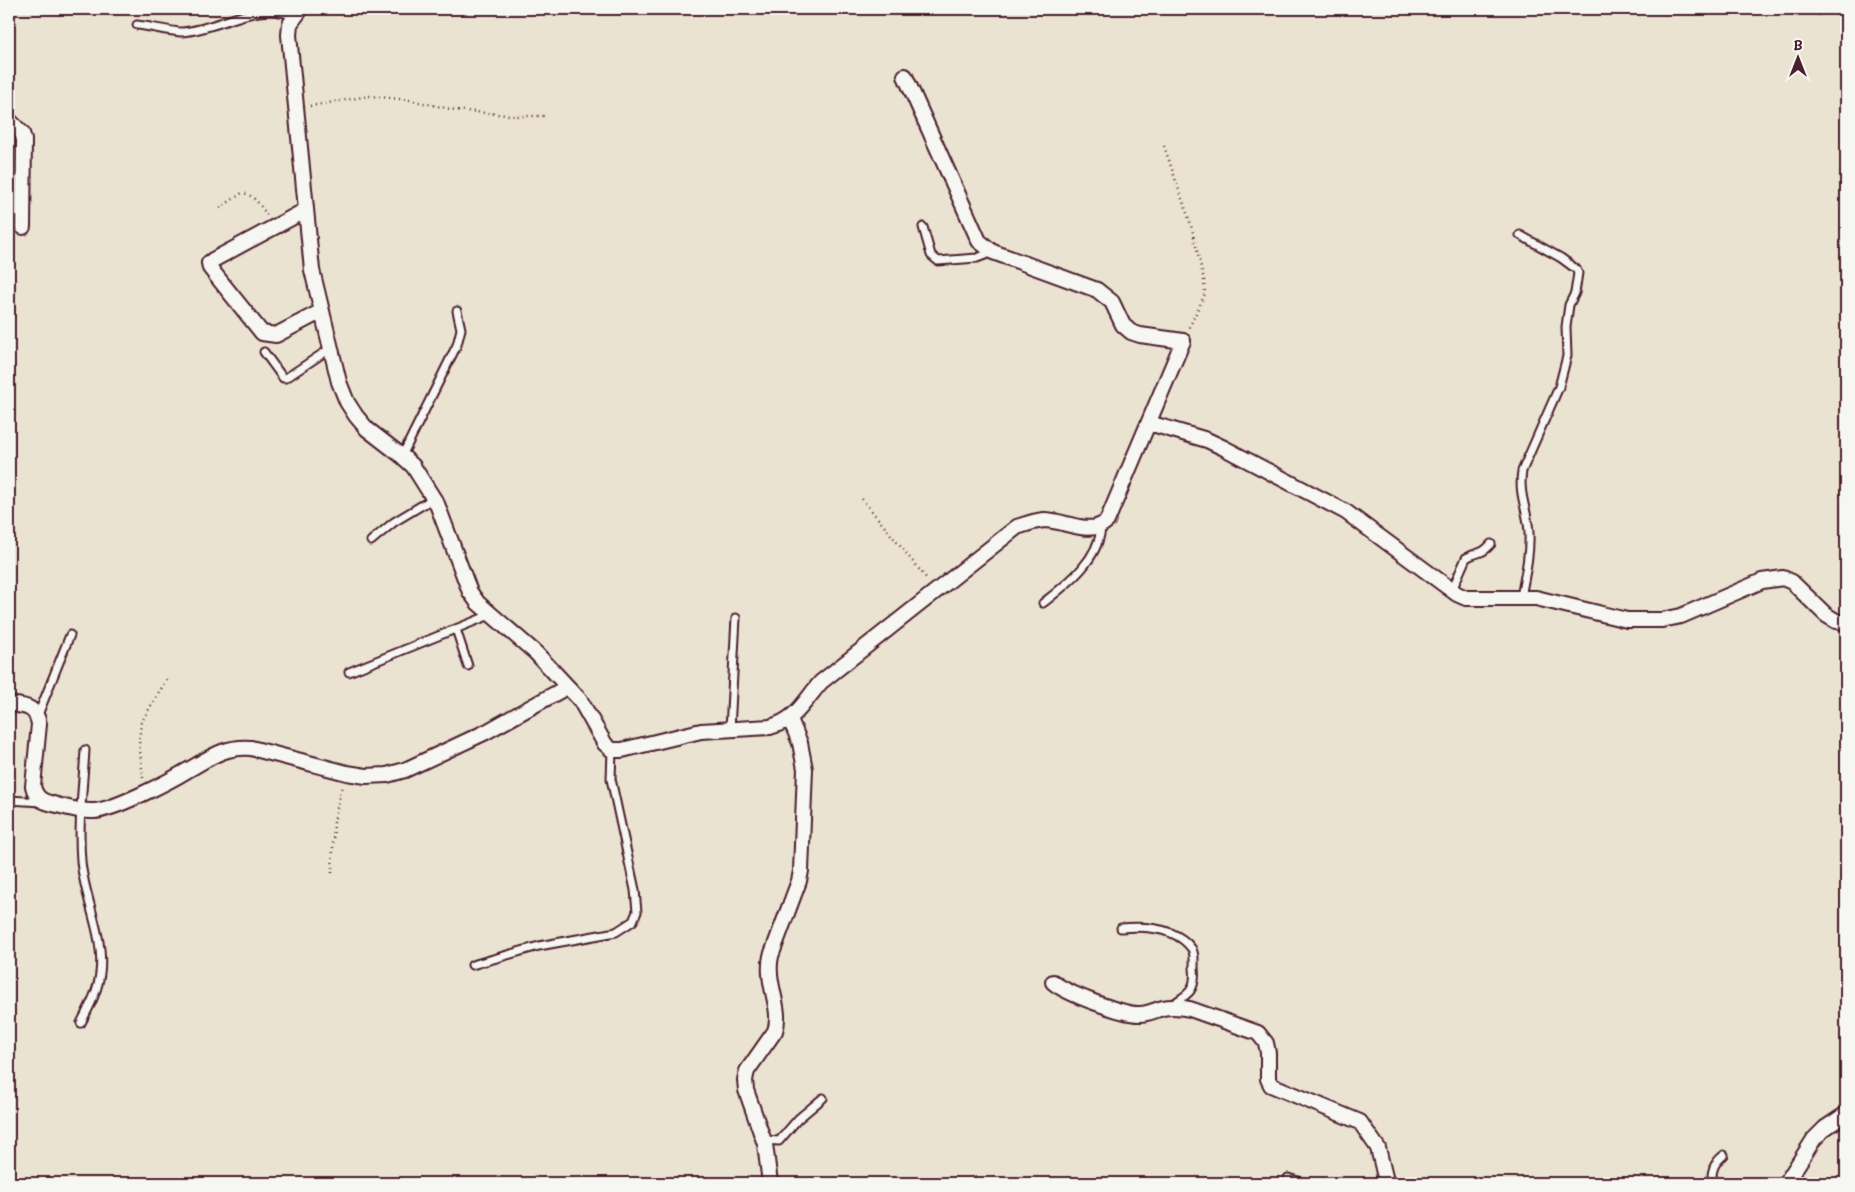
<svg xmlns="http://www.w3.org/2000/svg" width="1855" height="1192" font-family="Mali,sans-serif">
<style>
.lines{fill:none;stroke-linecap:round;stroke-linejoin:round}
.service-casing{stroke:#4a1f2b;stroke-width:11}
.minor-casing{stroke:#4a1f2b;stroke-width:18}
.path{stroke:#4a1f2b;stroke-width:2.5;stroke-dasharray:1 4;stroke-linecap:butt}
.service{stroke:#f6f6f2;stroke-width:7}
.minor{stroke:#f6f6f2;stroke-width:14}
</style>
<rect width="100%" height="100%" fill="#ebe3d2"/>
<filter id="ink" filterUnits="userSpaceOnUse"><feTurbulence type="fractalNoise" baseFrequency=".02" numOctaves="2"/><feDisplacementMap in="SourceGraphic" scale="10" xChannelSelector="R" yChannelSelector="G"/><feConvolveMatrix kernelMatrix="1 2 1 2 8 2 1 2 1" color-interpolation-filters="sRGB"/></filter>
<g filter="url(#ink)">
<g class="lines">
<g class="service-casing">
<path id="service" d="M1815,9L1818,10
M137,25C148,26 173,32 182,32C221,29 256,0 294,16
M923,227L931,255L938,261L977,258L993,252
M1520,235L1561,258L1576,269L1578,273L1575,293L1569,305L1566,327L1567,356L1559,387L1522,471C1518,495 1528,510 1529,533C1530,554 1525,576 1521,597
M264,352L283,378H286L331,348
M402,456L457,345L461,329L457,311
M371,541L394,522L434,498
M1452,590L1466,558C1477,551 1481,556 1491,544
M1043,603C1067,584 1098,561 1101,528
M456,629L468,666
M349,672L490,615
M38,715L70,635
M730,729L736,618
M9,800L41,802
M1121,928C1145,926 1176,927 1192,949C1195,955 1194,962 1194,968C1195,976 1195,984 1190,991C1185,997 1178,1000 1172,1005
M472,965L539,946L616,932L633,921L637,912L635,890L611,779L612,750
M81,1023C89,1007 98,992 100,973C105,937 84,898 81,861C78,824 83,786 85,750
M764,1140L779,1141L798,1119L823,1098
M1288,1178L1305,1183
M1712,1183C1711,1170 1714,1163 1724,1155"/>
</g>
<g class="minor-casing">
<path id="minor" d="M301,9L290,24L289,35L312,270L339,382L347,402L356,416L367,429L402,456L413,466L437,504L470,592L478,603L536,653L580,700L605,744L612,750H622L701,731L770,727C797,720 804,701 821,682L1017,527C1026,524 1034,521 1044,520C1065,520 1090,537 1107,521L1183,341L1140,335L1131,332L1123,325L1112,302L1097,290L993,252L979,241L905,76
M9,120L22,133L24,140L23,227
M306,210L213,260L209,263L210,268L262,333L276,335L322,311
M1149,423L1207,440L1224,448L1346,512L1457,594L1466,598H1536L1627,620H1662L1681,616L1762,581L1783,578L1792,582L1826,615L1836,621L1846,623
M9,704C25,706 36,706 39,724L33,786C36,800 44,802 57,805C69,808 81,812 94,811C114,810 170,781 188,770C211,757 225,746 251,748L347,773L366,776L387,775L405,770L486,732L567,687
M1053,982C1065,993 1124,1015 1140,1014C1148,1014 1155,1010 1163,1008C1172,1006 1180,1007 1190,1009L1258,1033L1266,1043L1268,1053V1079L1271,1085L1360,1122L1378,1148L1385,1177V1183
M770,1183L765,1144L746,1090L745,1080L747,1071L775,1031C783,1008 765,984 771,956L799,881L801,871L805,769L800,743L790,719
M1786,1183L1814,1139L1825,1128L1846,1114"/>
</g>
<path class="path" d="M310,106L369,96L410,100L455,110L518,116H545
M1164,146L1191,225L1204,280L1205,294L1188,330
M220,208L242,193C254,194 261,207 267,215
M862,499L927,579
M143,778L139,741L141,723L168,677
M332,873L334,822L342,786"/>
<use href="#service" class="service"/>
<use href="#minor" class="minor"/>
</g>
</g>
<rect width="1855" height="1192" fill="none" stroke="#f6f6f2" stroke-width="30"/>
<rect x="15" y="15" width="1825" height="1162" fill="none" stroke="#4a1f2b" stroke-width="2" filter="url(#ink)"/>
<g transform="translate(1798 58)" stroke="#f6f6f2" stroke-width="4" paint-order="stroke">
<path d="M0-4L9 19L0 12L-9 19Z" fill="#4a1f2b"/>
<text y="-8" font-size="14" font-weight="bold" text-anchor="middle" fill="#4a1f2b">B</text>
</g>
</svg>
